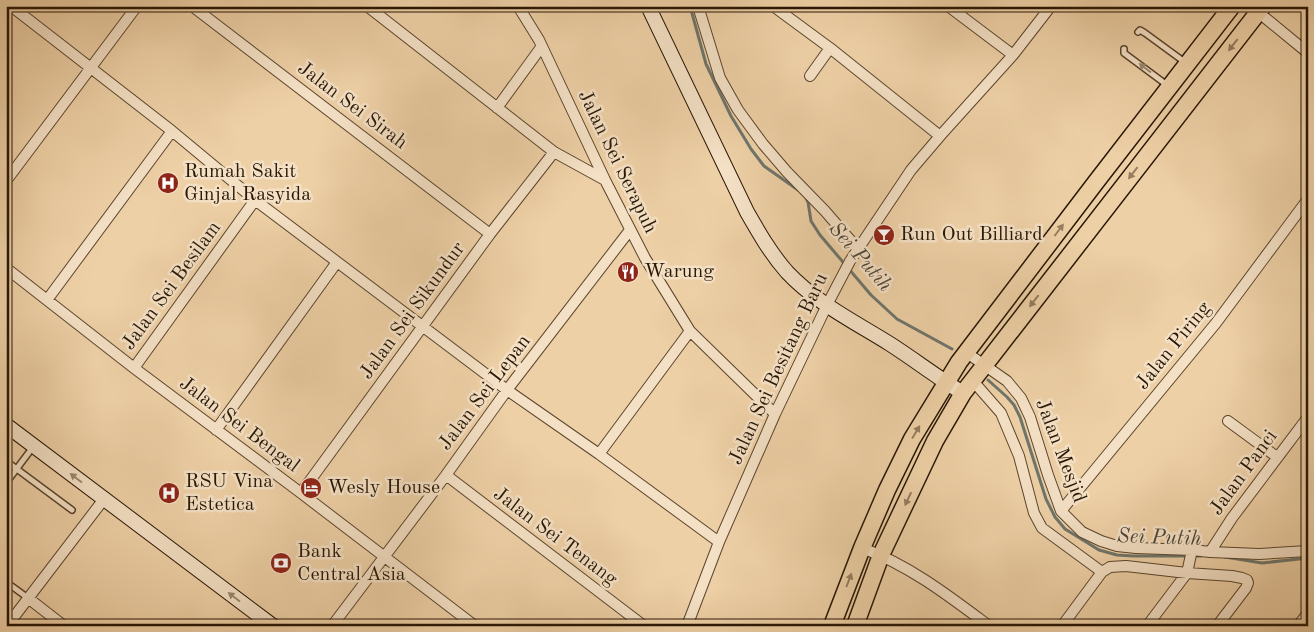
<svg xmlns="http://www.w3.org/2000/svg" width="1314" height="632" font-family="'Old Standard TT',serif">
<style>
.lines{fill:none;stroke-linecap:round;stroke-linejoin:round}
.stream{stroke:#6e756c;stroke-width:3}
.lane-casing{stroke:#5a452d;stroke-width:8}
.street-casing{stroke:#5a452d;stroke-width:12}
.secondary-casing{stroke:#281705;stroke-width:16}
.primary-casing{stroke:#281705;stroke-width:19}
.lane{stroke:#f4e0c5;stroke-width:5}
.street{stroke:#f4e0c5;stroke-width:10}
.secondary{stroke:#f4e0c5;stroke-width:14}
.primary{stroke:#eed0a6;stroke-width:16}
.oneway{fill:#957d5e}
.oneway2{fill:#98866f}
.labels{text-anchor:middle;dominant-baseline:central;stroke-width:5;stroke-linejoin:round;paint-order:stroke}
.street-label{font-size:20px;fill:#281705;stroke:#f4e0c5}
.poi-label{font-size:20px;fill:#281705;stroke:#f4e0c5;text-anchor:start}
.water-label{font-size:21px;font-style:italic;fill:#4b4639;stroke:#f4e0c5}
</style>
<rect width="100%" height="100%" fill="#eed0a6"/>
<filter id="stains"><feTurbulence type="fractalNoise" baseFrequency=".004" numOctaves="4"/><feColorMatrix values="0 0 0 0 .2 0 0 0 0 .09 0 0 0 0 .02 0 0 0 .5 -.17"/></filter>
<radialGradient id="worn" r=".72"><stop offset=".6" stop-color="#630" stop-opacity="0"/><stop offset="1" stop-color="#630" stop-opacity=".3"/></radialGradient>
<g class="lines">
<path class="stream" d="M690,6L706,64L731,116L751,149L764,166L798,190
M806,198L808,202L811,221L820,235L871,295L897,319L952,349
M988,380L1007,397L1014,405L1020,417L1046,499L1055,517L1065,529L1099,550L1117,555L1133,556H1201
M1225,557L1262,563L1308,558"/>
<g class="lane-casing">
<path id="lane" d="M1138,32L1140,30L1145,33L1186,63
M1124,49V53L1167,85
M6,461L72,510
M6,483L33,447
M6,582L28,598"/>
</g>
<g class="street-casing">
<path id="street" d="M11,6L172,131L255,200L507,390L599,454L719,542
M192,6L490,234
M367,6L554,152L605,180
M518,6L539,40L605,180L645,258L690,331L775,414
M698,6L720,78L738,110L763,144L787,172L825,211L858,249
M773,6L830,48L940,136
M948,6L1013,55
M1258,12L1308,53
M810,76L830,48
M497,108L542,46
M6,181L137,6
M6,268L134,368L301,493L475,626
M47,300L172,131
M967,353L1007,381L1021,398L1030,417L1048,475L1061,511L1082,532L1101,541L1117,546L1136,548L1192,550L1210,552L1259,554L1308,551
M134,368L255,200
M973,381L1001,413L1019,456L1034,513L1042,528L1102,572
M1228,421L1277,457
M216,430L337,262
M599,454L690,331
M446,475L644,626
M301,493L490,234L554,152
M1061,511L1216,323L1308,199
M862,548C909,565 949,596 989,626
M1210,552L1232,518L1308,417
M28,598L64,626
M7,626L104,499
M332,626L446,475L507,390L630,230
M687,626L719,542L775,414L827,305L850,261L911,170L940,136L1013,55L1051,6
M1062,626L1102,572L1110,567L1126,566L1187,573L1232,576L1242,578L1247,580L1248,583L1246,588L1217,626
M1147,626L1187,573L1192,550
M1298,626L1308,613"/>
</g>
<g class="secondary-casing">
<path id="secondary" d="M648,6L747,212C759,233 771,254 787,272C816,303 855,322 890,344C915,360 938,378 963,393
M6,425L273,626"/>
</g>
<g class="primary-casing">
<path id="primary" d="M832,626L862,548L887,490L912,439L959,362L1096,182L1232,6
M855,626L881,555L935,441L963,393L1263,6"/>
</g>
<use href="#lane" class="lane"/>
<use href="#street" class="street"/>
<use href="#secondary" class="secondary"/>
<use href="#primary" class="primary"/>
</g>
<defs><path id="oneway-solid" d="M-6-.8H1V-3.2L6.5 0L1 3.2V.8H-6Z" transform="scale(1.25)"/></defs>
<g class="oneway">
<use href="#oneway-solid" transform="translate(1233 45) rotate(128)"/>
<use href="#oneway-solid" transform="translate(1133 173) rotate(128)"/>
<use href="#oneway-solid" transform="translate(1059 230) rotate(-53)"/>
<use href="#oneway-solid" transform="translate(1034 301) rotate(128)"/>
<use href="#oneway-solid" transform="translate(916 432) rotate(-59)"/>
<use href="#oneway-solid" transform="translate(908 499) rotate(115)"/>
<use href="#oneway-solid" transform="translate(849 580) rotate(-69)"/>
</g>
<g class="oneway2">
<use href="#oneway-solid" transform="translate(1145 68) rotate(-143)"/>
<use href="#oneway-solid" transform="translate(76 478) rotate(-143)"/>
<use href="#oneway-solid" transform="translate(234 597) rotate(-143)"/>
</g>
<defs>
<g id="hospital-disc" transform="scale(1.125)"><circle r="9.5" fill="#8f2418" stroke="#f4e0c5"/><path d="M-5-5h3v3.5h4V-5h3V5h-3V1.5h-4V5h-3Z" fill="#fff"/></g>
<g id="bar-disc" transform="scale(1.125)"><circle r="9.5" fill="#8f2418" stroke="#f4e0c5"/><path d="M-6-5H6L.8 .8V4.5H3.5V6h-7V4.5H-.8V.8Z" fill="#fff"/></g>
<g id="restaurant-disc" transform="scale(1.125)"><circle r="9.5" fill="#8f2418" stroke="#f4e0c5"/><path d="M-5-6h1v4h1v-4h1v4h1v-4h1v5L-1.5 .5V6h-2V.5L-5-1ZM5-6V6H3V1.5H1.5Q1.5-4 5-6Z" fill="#fff"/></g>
<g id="hotel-disc" transform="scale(1.125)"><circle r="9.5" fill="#8f2418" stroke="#f4e0c5"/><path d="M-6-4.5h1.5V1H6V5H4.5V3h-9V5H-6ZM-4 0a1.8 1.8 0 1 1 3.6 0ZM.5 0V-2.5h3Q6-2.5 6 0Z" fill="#fff"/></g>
<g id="bank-disc" transform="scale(1.125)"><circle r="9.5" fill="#8f2418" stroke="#f4e0c5"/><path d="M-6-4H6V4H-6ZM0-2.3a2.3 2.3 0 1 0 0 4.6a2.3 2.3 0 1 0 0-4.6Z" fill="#fff"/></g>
</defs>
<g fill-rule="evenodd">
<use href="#hospital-disc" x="168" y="183"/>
<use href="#bar-disc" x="884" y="235"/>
<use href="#restaurant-disc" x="628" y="272"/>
<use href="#hotel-disc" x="311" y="488"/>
<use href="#hospital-disc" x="169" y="493"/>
<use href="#bank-disc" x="281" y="563"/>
</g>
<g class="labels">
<g class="street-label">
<text transform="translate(352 106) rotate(37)">Jalan Sei Sirah</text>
<text transform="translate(617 162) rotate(64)">Jalan Sei Serapuh</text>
<text transform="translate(172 286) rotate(-54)">Jalan Sei Besilam</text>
<text transform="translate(413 311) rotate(-54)">Jalan Sei Sikundur</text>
<text transform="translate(1174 346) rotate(-51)">Jalan Piring</text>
<text transform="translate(779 369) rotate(-65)">Jalan Sei Besitang Baru</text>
<text transform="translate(485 393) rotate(-53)">Jalan Sei Lepan</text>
<text transform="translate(239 425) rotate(37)">Jalan Sei Bengal</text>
<text transform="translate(1060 451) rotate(69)">Jalan Mesjid</text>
<text transform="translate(1244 473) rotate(-54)">Jalan Panci</text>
<text transform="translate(555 537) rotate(37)">Jalan Sei Tenang</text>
</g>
<g class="poi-label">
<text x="184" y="172">Rumah Sakit<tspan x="184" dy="23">Ginjal Rasyida</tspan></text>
<text x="900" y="235">Run Out Billiard</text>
<text x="644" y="272">Warung</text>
<text x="185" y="482">RSU Vina<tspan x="185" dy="23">Estetica</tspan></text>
<text x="327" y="488">Wesly House</text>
<text x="297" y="552">Bank<tspan x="297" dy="23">Central Asia</tspan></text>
</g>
<g class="water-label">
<text transform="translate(860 257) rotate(49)">Sei Putih</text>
<text transform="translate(1159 538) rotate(2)">Sei Putih</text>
</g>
</g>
<rect width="1314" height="632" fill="none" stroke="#eed0a6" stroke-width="25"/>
<rect x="8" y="8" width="1299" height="617" fill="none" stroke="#281705" stroke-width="2.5"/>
<rect x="12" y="12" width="1289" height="607" fill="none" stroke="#281705"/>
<rect width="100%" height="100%" filter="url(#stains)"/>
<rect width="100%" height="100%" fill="url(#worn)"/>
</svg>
